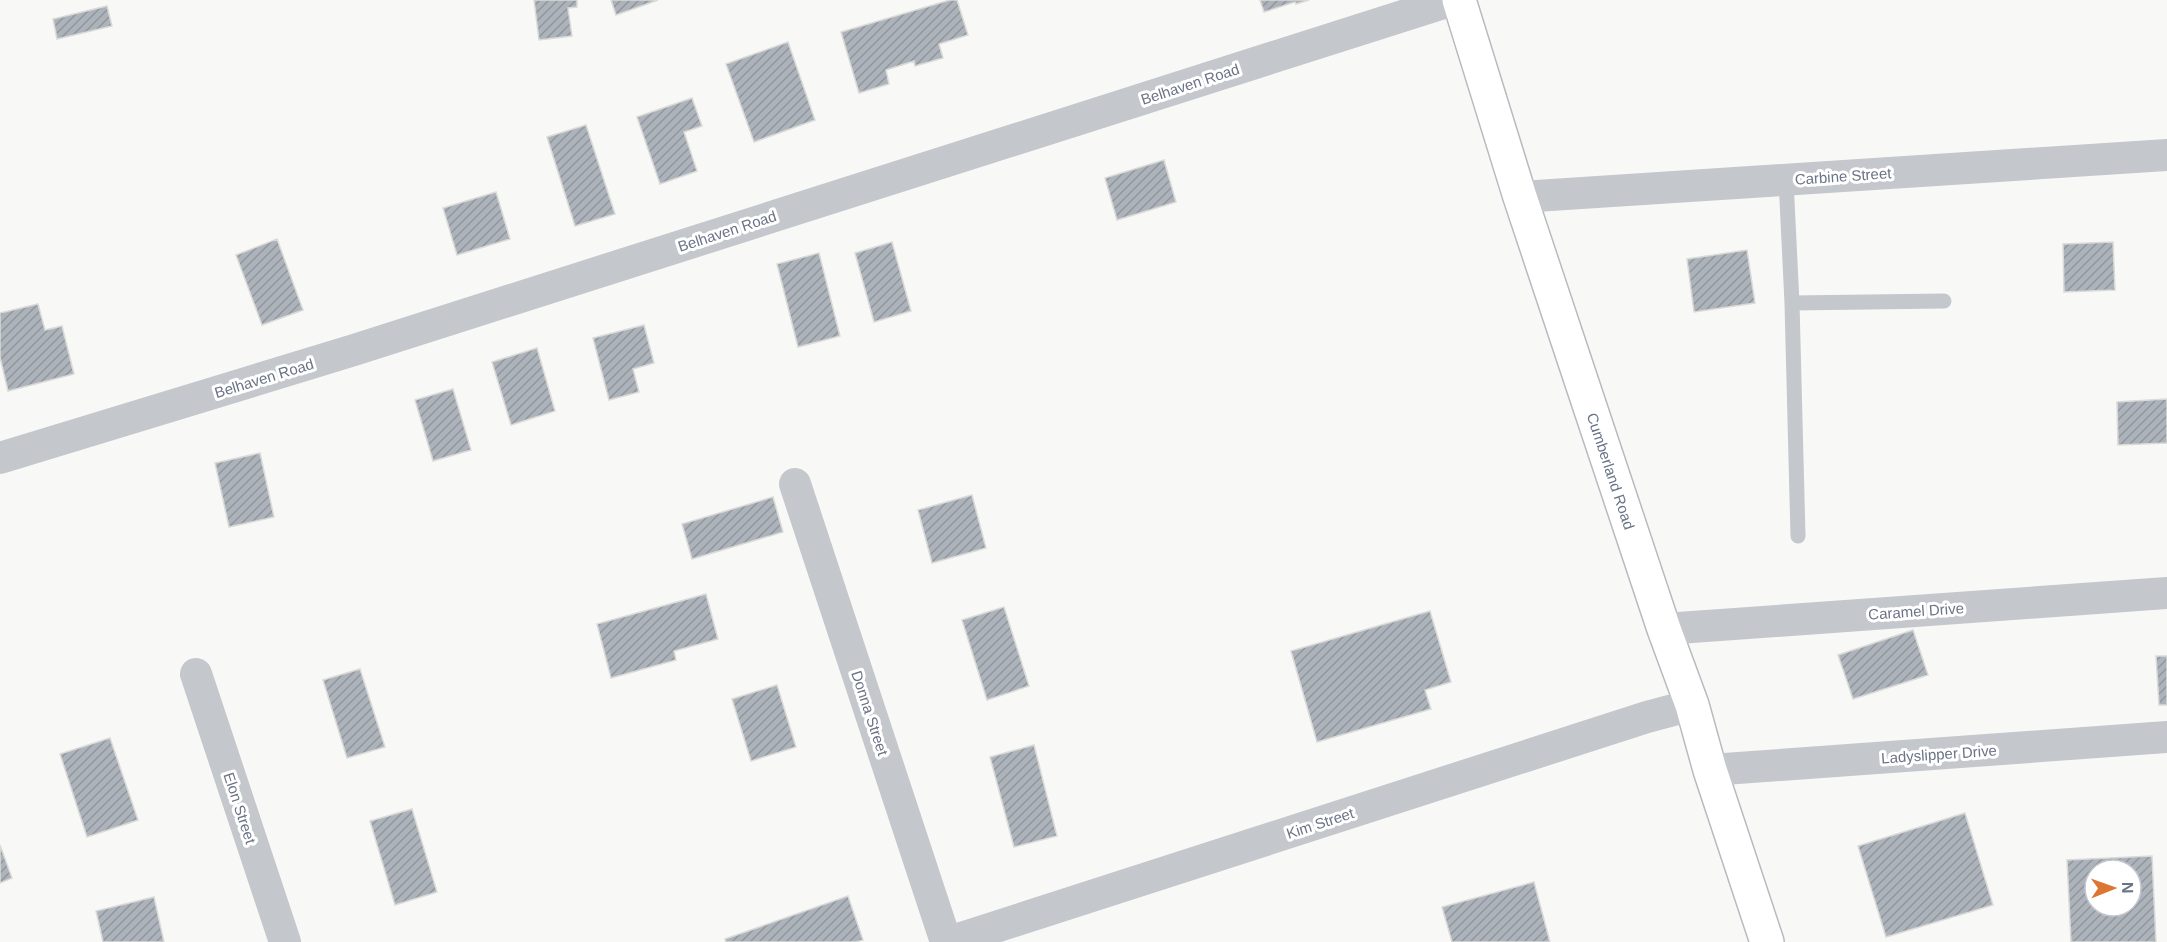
<svg xmlns="http://www.w3.org/2000/svg" width="2167" height="942" font-family="Arial,sans-serif">
<style>
.building{fill:url(#building-hatch);stroke:#dadad8;stroke-width:1.5;fill-rule:evenodd}
.lines{fill:none;stroke-linecap:round;stroke-linejoin:round}
.primary-casing{stroke:#b7babf;stroke-width:36}
.lane{stroke:#c4c7cb;stroke-width:15}
.street{stroke:#c4c7cb;stroke-width:32}
.primary{stroke:#fff;stroke-width:33}
.labels{text-anchor:middle;dominant-baseline:central;stroke-width:6;stroke-linejoin:round;paint-order:stroke}
.street-label{font-size:15px;fill:#697486;stroke:#fff}
</style>
<defs>
<pattern id="building-hatch" width="6" height="6" patternUnits="userSpaceOnUse" patternTransform="scale(1.5)"><rect width="6" height="6" fill="#adb3ba"/><path d="M-1 1l2-2M0 6l6-6M5 7l2-2" fill="none" stroke="#91969d"/></pattern>
</defs>
<rect width="100%" height="100%" fill="#f8f8f6"/>
<path class="building" d="M534,0H577V7L568,8L572,36L539,40Z
M611,0H658L616,15Z
M950,0H957L968,35L939,44L943,58L915,66L914,61L886,70L889,84L859,93L841,32Z
M1260,0H1309L1296,4L1295,2L1264,12Z
M107,6L112,26L57,39L53,19Z
M788,42L815,120L754,142L726,64Z
M692,98L702,126L684,132L697,171L660,184L637,117Z
M586,125L615,214L575,226L547,137Z
M1164,160L1176,202L1117,220L1105,178Z
M496,192L510,239L457,255L443,208Z
M277,239L303,310L262,325L236,255Z
M892,242L911,311L874,322L855,253Z
M2113,242L2115,290L2064,292L2063,244Z
M1747,250L1755,303L1694,312L1687,259Z
M819,253L840,336L798,347L777,264Z
M38,304L45,330L62,326L74,374L8,391L0,357V313Z
M644,325L654,363L633,369L639,392L609,400L593,338Z
M537,348L555,411L511,425L492,362Z
M453,389L471,450L433,461L415,400Z
M2167,399V443L2118,445L2117,402Z
M260,453L274,517L229,527L215,463Z
M972,495L986,548L932,563L918,510Z
M773,497L783,532L692,559L682,524Z
M706,594L718,639L674,651L676,660L611,678L597,624Z
M1004,607L1029,686L987,700L962,620Z
M1430,611L1451,682L1425,690L1431,709L1317,742L1291,651Z
M1913,630L1928,675L1853,699L1838,655Z
M2156,656H2167V705H2159Z
M360,669L385,747L347,758L323,680Z
M777,685L796,747L751,761L732,699Z
M110,738L138,820L87,837L60,754Z
M1034,745L1057,836L1014,847L990,757Z
M412,809L437,892L395,905L370,821Z
M1965,813L1993,905L1886,937L1858,846Z
M0,845L12,878L0,883Z
M2152,856L2156,942H2071L2067,860ZM2095,870H2131V906H2095Z
M1534,882L1550,942H1452L1442,907Z
M848,896L863,940L856,942H726L725,939Z
M154,897L164,942H103L96,911Z"/>
<g class="lines">
<g class="primary-casing">
<g id="primary">
<path id="s1" d="M1459,0L1520,197L1664,629L1692,705L1710,770L1767,942"/>
</g>
</g>
<path class="lane" d="M1786,180L1792,303
M1798,536L1792,303L1944,301"/>
<path class="street" d="M1520,197L2167,155
M0,458L354,350L1453,0
M795,484L946,942
M1664,629L2167,593
M196,674L285,942
M1710,770L2167,737
M949,942L1647,717L1692,705"/>
<use href="#primary" class="primary"/>
</g>
<g class="labels">
<g class="street-label">
<text transform="translate(1190 84) rotate(-18)">Belhaven Road</text>
<text transform="translate(1843 176) rotate(-4)">Carbine Street</text>
<text transform="translate(727 231) rotate(-18)">Belhaven Road</text>
<text transform="translate(264 378) rotate(-17)">Belhaven Road</text>
<text stroke="none"><textPath href="#s1" startOffset="495">Cumberland Road</textPath></text>
<text transform="translate(1916 611) rotate(-4)">Caramel Drive</text>
<text transform="translate(870 713) rotate(72)">Donna Street</text>
<text transform="translate(1939 754) rotate(-4)">Ladyslipper Drive</text>
<text transform="translate(240 808) rotate(72)">Elon Street</text>
<text transform="translate(1320 823) rotate(-18)">Kim Street</text>
</g>
</g>
<g transform="translate(2113 888) rotate(89)"><circle r="28" fill="#ffffff" stroke="#c3c7cf" stroke-width="1.5"/>
<path d="M0-4.5L10 22L0 15L-10 22Z" fill="#dc7633"/>
<text y="-9" font-size="16" font-weight="bold" text-anchor="middle" fill="#697486">N</text>
</g>
</svg>
